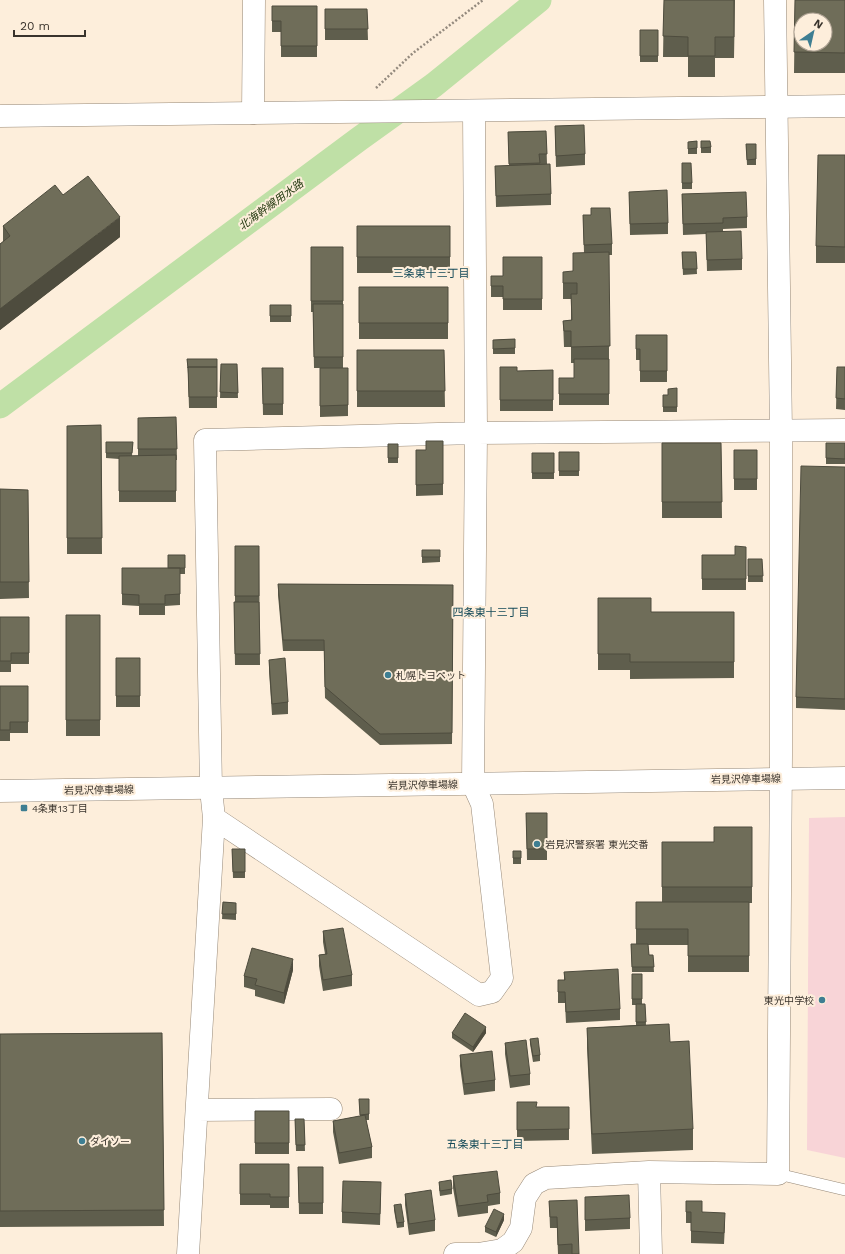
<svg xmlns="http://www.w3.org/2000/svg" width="845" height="1254" font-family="'Work Sans','Noto Sans JP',sans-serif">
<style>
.green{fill:#f8d4d7}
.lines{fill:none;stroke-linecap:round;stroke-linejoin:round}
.canal{stroke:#bfe0a6;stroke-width:25}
.service-casing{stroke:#978978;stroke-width:12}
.minor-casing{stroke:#978978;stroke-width:23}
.tertiary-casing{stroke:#978978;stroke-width:23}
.secondary-casing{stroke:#978978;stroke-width:23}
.path{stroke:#948a7e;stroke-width:2.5;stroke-dasharray:2 2;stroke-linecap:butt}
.service{stroke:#fff;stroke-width:11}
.minor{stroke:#fff;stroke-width:22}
.tertiary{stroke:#fff;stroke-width:22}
.secondary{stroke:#fff;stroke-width:22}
.wall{fill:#5f5e4d}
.shaded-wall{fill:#4e4c3e}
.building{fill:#6f6d59;stroke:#4e4c3e;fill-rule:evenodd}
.poi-dot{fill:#3e7e92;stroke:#fdeedb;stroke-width:1.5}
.labels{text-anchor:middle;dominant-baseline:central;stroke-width:4;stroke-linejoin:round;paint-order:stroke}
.poi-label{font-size:10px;fill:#39332c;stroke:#fdeedb;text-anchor:start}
.street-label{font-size:10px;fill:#39332c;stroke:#fdeedb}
.water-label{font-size:11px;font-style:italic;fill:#243910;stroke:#fdeedb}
.neighbourhood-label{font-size:11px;fill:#134958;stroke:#fdeedb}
</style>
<rect width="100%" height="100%" fill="#fdeedb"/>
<path class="green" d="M845,817V1158L807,1150L809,818Z"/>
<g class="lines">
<path class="canal" d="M0,406L359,139L434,85L539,0"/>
<g class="service-casing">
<path id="service" d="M778,1174L845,1190"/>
</g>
<g class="minor-casing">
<path id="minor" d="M253,113L254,0
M214,818L479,995L492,992L502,978L482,804L473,784L476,433L474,111
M197,1110L331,1109
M649,1172L651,1254
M188,1254L214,818L211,789L205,440L476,433L845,430
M455,1254H478L502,1250L513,1242L521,1228L525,1198L534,1184L546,1178L649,1172L778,1174L781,755V431L775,0"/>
</g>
<g class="tertiary-casing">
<path id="tertiary" d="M0,116L845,106"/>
</g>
<g class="secondary-casing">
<path id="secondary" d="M0,791L845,778"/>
</g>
<path class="path" d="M376,88L413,53L483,0"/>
<use href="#service" class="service"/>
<use href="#minor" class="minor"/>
<use href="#tertiary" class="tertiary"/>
<use href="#secondary" class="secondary"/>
</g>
<path class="wall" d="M664,0H735L734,58H715V77H688V57H663Z
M795,0H845V73H794Z
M272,6H317V57H281V32H272Z
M325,9H367L368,40H325Z
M640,30H658V62H640Z
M555,126L585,154V165L556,167Z
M546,131L547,164L551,194V205L496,207L495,166H509L508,132Z
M697,141V154H688V142Z
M701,141L711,147V153H701Z
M746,144H756V165H747Z
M845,155V263H816V246Z
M682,163L692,183V189H682Z
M629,192L668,223V234L630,235Z
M682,194L747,217V228L723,229V232L742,259V270L707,271L706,234L683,235Z
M583,215L612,244V255H609V405H559V378H574V363H571V347H564L563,321L571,320V299H563V283L573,271L584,253Z
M3,226L120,237L0,330V244L3,242Z
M357,226H450V273H357Z
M311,247H343V368H314L313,312H311Z
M682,252H696L697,274L683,275Z
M542,257V310H503V297H491V286L503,276Z
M359,287H448V339H359Z
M270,305H291V322H270Z
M636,335H667V382H640V360H636Z
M515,339V354H493V340Z
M357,350H444L445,407H357Z
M187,359H217V408H189L188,374Z
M221,364H237L238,398H220Z
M500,367L517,371L553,370V411H500Z
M837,367H845V410L836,409Z
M262,368H283V415H263Z
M320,368H348V416L320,417Z
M677,388V412H663V395H668Z
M176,417L177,460H176V502H119V459L106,458V442H133L132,456H138V418Z
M101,425L102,554H67V426Z
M443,441V495L416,496V450H426Z
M662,443H721L722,518H662Z
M826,443H845V464H826Z
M388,444H398V463H388Z
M734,450H757V490H734Z
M559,452H579V476H559Z
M532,453H554V479H532Z
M845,467V710L796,708V697Z
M0,489L28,490L29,598L0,599Z
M235,546H259L260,665H235L234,602H235Z
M746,547V590H702V555H735Z
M422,550H440V562L422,563Z
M185,555V574H180V605L165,606V615H139V606L122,605V568H168Z
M748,559H762L763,582H748Z
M278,584L453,585L452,744L380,745L325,698L324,651H283L278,595Z
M598,598L651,612H734V678L630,679V670H598Z
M66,615H100V736H66Z
M0,617H29V664H11V672H0Z
M116,658H140V707H116Z
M269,660L288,702V714L272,715L269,671Z
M0,686H28V733H10V741H0Z
M526,813H547V860H527Z
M752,827V903H749V972H688V945H648L649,955H653L654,972H632L631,944H636V902H662V842H714Z
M232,849H245V878H233Z
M513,851H521V864H513Z
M223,902L236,903V920L222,919Z
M323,931L352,975V986L323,991L319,966V955L325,954L323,942Z
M293,970L284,1004L255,996V990L244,987V976Z
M564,972L620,1009V1020L566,1023L565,1003H558V980H564Z
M632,974H642V1004H645L646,1025L670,1042L693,1129V1150L592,1154L587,1048V1028L636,1025V1005H632Z
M162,1033L164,1226L0,1227V1034Z
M452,1033H486L473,1052L452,1038Z
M530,1039L540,1055V1061L533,1062L530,1044Z
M505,1043L530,1074V1085L510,1088L505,1054Z
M460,1055L495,1080V1091L464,1095L460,1066Z
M359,1099L369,1114V1120H366L372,1147V1158L339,1164L333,1132V1121L360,1116Z
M517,1102L536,1107H569V1140L517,1141Z
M255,1111H289V1154H255Z
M295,1119H304L305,1151H296Z
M240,1164H289V1208H270V1205H240Z
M298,1167H323V1214H299Z
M453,1176L500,1193V1204L488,1206V1213L458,1217L453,1188Z
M439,1182L452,1189V1194L440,1196L439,1188Z
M381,1193L380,1225L342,1223V1212Z
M405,1194L435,1220V1231L409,1235L405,1205Z
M585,1197L630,1218V1229L585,1231Z
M549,1201L579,1254H558L557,1228H550Z
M686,1201L702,1212L725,1224L724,1244L691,1243V1223H686Z
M394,1205L404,1222V1227L397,1228L394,1210Z
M504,1220L496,1237L485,1232V1227Z"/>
<path class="shaded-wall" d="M120,217V237L0,330V309Z
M293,959V970L284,1004V993Z
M486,1027V1033L473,1052V1047Z
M504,1214V1220L496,1237V1232Z"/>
<path class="building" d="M664,0H734V37H715V56H688V37L663,36Z
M795,0H845V53L794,52ZM801,20H825V44H801Z
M272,6H317V46H281V21H272Z
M325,9H367L368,29H325Z
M640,30H658V56H640Z
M584,125L585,154L556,156L555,126Z
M546,131L547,154H539L540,163L509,164L508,132Z
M697,141V148L688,149V142Z
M701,141H710L711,147L701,148Z
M746,144H756V159L747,160Z
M818,155H845V247L816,246Z
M682,163H691L692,183H682Z
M550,164L551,194L496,196L495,166Z
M88,176L120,217L0,309V244L10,236L3,226L55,185L63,195Z
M667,190L668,223L630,224L629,192Z
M746,192L747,217L723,218V223L683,224L682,194Z
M591,208H610L612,244L584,245L583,215H591Z
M357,226H450V257H357Z
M741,231L742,259L707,260L706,232Z
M311,247H343V301H311Z
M609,252L610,346L571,347V331H564L563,321L572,320L571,294H577V283H563V272L573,271V253Z
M682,252H696L697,269H683Z
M503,257H542V299H503V286H491V276H503Z
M359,287H448V323H359Z
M313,304H343V357H314Z
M270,305H291V316H270Z
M636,335H667V371H640V349H636Z
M515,339V348L493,349V340Z
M357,350H444L445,391H357Z
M187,359H217V367H188V368Z
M574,359H609V394H559V378H574Z
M221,364H237L238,393L220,392Z
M188,367H217V397H189Z
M500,367H517V371L553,370V400H500Z
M837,367H845V399L836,398Z
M262,368H283V404H263Z
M320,368H348V405L320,406Z
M677,388V407H663V395H668V389Z
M176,417L177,449H138V418Z
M101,425L102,538H67V426Z
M426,441H443V484L416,485V450H426Z
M106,442H133L132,453H106Z
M662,443H721L722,502H662Z
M826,443H845V459L826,458Z
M388,444H398V458H388Z
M734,450H757V479H734Z
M559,452H579V471H559Z
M532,453H554V473H532Z
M176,455V491H119V456Z
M801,466L845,467V699L796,697Z
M0,489L28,490L29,582H0Z
M235,546H259V596H235Z
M735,546L746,547V579H702V555H735Z
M422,550H440V557H422Z
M168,555H185V568H168Z
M748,559H762L763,576H748Z
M122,568H180V594L165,595V604H139V595L122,594Z
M278,584L453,585L452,733L380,734L325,687L324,640H283Z
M598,598H651V612H734V662H630V654H598Z
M234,602H259L260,654H235Z
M66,615H100V720H66Z
M0,617H29V653H11V661H0Z
M116,658H140V696H116Z
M285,658L288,702L272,704L269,660Z
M0,686H28V722H10V730H0Z
M526,813H547V849H527Z
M714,827H752V887H662V842H714Z
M232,849H245V872H233Z
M513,851H521V858H513Z
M223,902L236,903V914H222Z
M636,902H749V956H688V929H636Z
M343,928L352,975L323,980L319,955L327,954L323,931Z
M631,944H648L649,955H653L654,967H632Z
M252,948L293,959L284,993L255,985L257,979L244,976Z
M618,969L620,1009L566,1012L565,992H558V980H565L564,972Z
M632,974H642V999H632Z
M636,1004H645L646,1022H636Z
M465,1013L486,1027L473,1047L452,1033Z
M669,1024L670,1042L689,1041L693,1129L592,1134L587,1028Z
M162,1033L164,1210L0,1211V1034Z
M538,1038L540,1055L533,1056L530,1039Z
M526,1040L530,1074L510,1076L505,1043Z
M492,1051L495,1080L464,1084L460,1055Z
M359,1099H369V1114L360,1115Z
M517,1102H537L536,1107H569V1129L517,1130Z
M255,1111H289V1143H255Z
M365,1115L372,1147L339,1153L333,1121Z
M295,1119H304L305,1145H296Z
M240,1164H289V1197H270V1194H240Z
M298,1167H323V1203H299Z
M497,1171L500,1193L487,1195L488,1202L458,1206L453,1176Z
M451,1180L452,1189L440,1191L439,1182Z
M343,1181L381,1182L380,1214L342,1212Z
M431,1190L435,1220L409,1224L405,1194Z
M629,1195L630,1218L585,1220V1197Z
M577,1200L579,1254H572V1244L558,1245L557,1217H550L549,1201Z
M686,1201H702V1212L725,1213L724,1233L691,1231V1212H686Z
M401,1204L404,1222L397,1223L394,1205Z
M494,1209L504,1214L496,1232L485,1227Z"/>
<g class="poi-dot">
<circle cx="388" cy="675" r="4"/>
<rect x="20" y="804" width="8" height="8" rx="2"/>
<circle cx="537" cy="844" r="4"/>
<circle cx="822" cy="1000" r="4"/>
<circle cx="82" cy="1141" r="4"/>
</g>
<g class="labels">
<g class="poi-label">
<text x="396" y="675">札幌トヨペット</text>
<text x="32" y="808">4条東13丁目</text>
<text x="545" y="844">岩見沢警察署 東光交番</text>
<text x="814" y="1000" text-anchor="end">東光中学校</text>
<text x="90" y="1141">ダイソー</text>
</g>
<g class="street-label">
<text transform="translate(746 779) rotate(-1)">岩見沢停車場線</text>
<text transform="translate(423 785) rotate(-1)">岩見沢停車場線</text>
<text transform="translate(99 790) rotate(-1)">岩見沢停車場線</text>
</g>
<g class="water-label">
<text transform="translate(271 205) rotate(-36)">北海幹線用水路</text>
</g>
<g class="neighbourhood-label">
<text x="431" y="273">三条東十三丁目</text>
<text x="491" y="612">四条東十三丁目</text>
<text x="485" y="1144">五条東十三丁目</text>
</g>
</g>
<g transform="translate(813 32) rotate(34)"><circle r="19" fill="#fdeedb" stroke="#afa395"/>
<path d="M0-3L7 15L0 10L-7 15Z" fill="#3e7e92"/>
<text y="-6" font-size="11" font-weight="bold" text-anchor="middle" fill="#39332c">N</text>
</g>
<path d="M14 30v6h71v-6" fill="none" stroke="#39332c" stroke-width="2"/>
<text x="20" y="30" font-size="12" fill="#39332c" stroke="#fdeedb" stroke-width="3" paint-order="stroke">20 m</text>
</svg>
